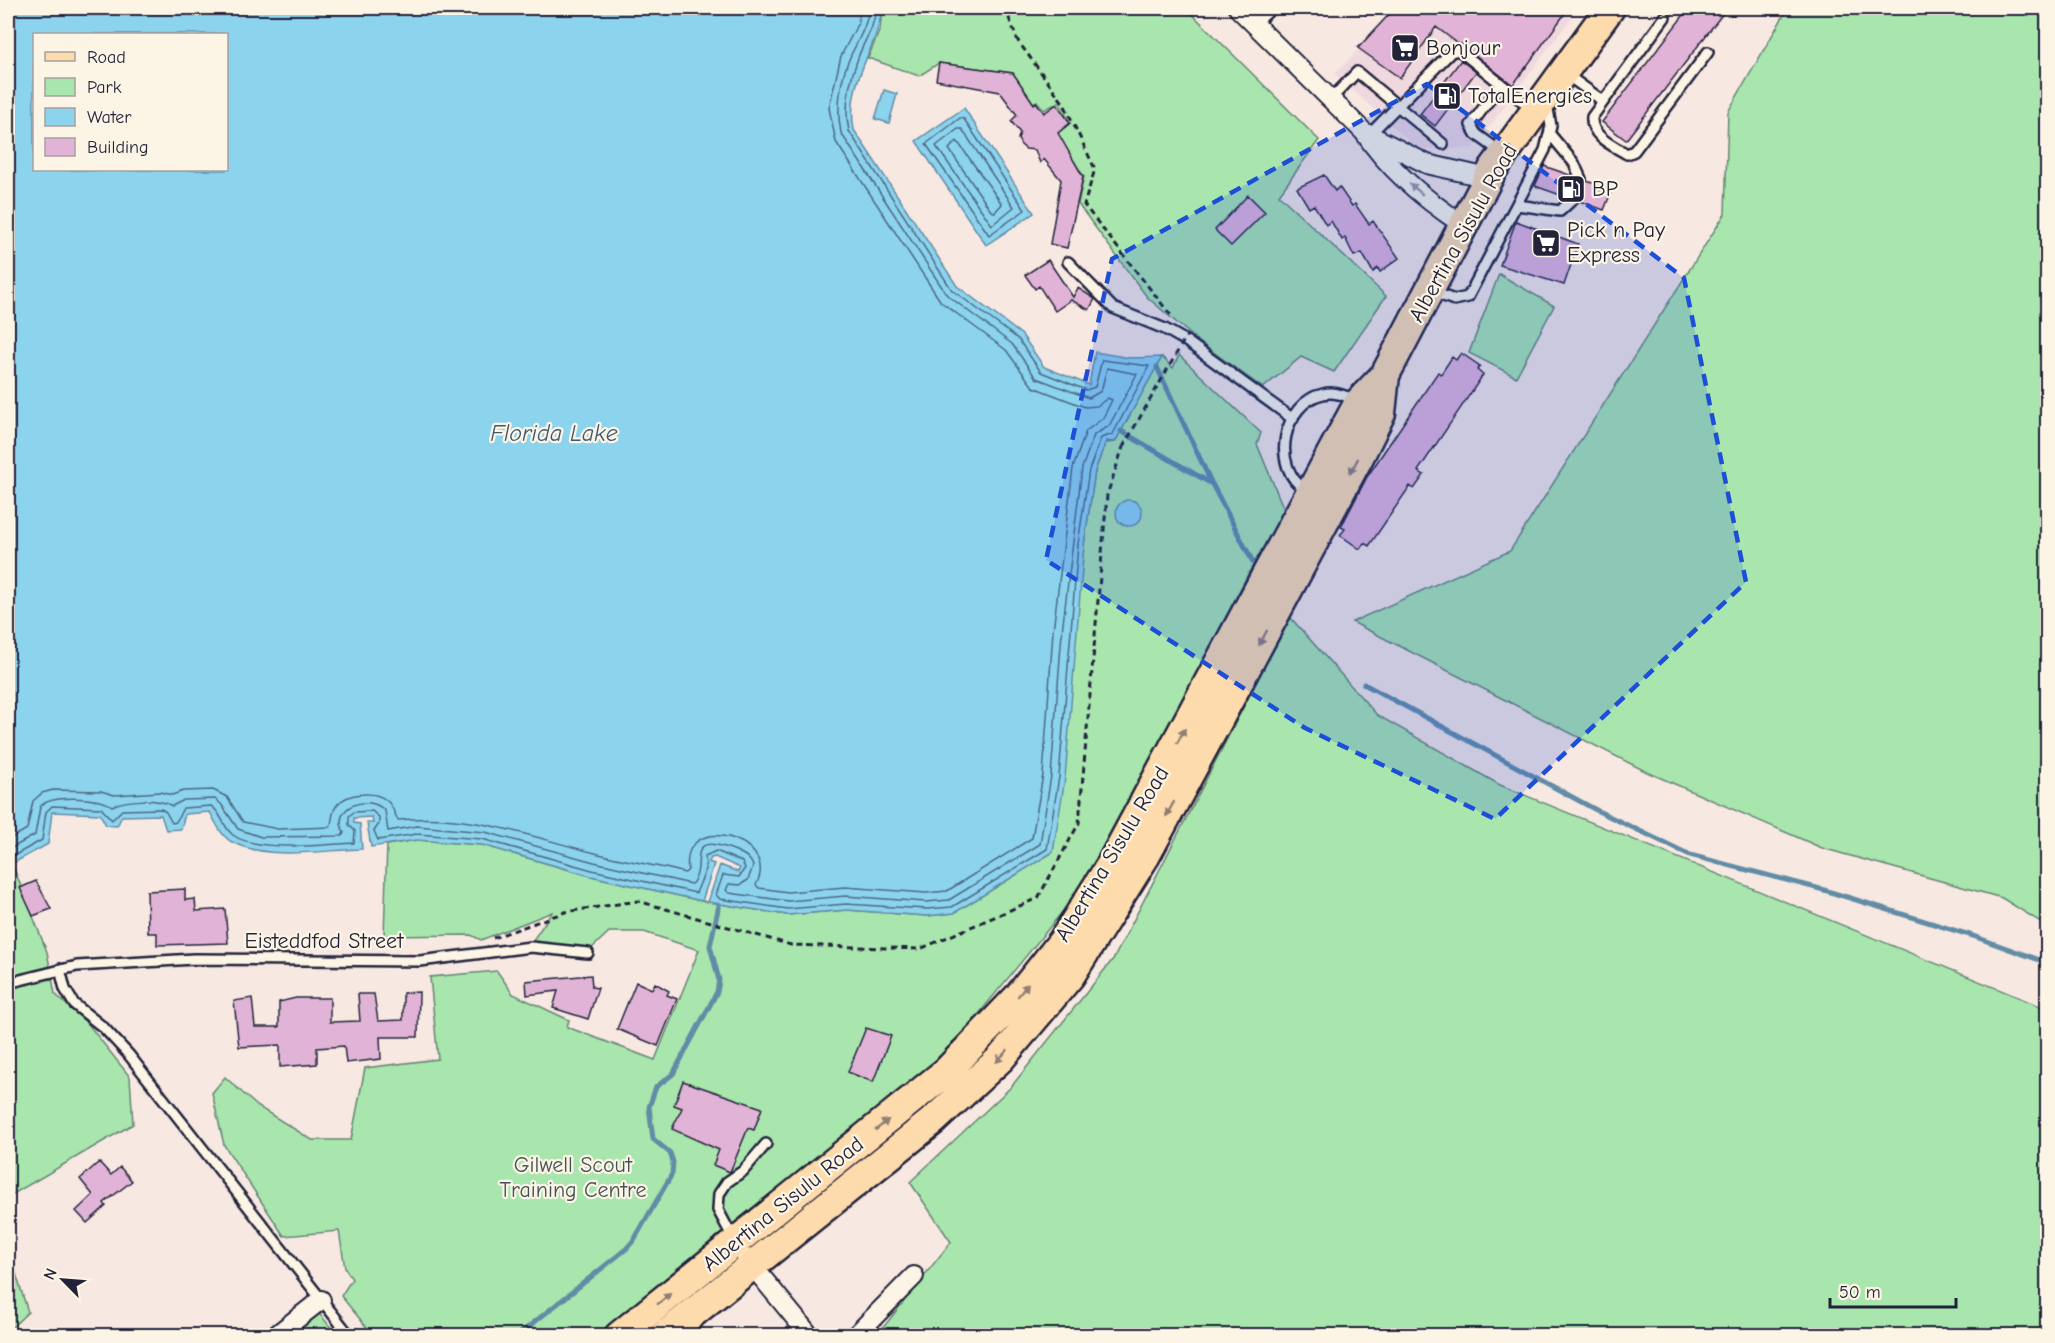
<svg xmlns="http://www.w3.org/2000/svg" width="2055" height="1343" font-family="'Comic Neue',sans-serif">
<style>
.built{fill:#f0d8df}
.green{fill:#a8e6ad;stroke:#658474;stroke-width:1.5}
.water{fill:#8cd3ee;stroke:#628ca6;stroke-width:1.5;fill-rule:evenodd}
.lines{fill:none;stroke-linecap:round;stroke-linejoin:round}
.shore{stroke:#4c6983;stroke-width:1.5}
.stream{stroke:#628ca6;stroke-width:5}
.building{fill:#e1b4d7;stroke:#22223b;stroke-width:1.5}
.lane-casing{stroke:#22223b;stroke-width:14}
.street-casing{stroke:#22223b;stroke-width:22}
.primary-casing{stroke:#22223b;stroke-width:33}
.path{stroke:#22223b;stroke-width:3;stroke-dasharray:6 4.5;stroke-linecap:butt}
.lane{stroke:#fcf5e5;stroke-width:9}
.street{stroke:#fcf5e5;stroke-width:18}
.primary{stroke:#fedbac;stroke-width:28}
.path-bridge{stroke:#22223b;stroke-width:3;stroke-dasharray:6 4.5;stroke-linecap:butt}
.oneway{fill:#9a9698}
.oneway2{fill:#907e74}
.marked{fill:#1d4ed8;fill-opacity:0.2;stroke:#1d4ed8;stroke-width:4.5;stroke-dasharray:12 8;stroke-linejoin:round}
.labels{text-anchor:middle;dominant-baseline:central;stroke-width:4.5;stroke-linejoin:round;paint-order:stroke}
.poi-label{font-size:22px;fill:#22223b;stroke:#fcf5e5;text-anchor:start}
.street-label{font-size:22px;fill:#22223b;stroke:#fcf5e5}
.park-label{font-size:22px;fill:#445358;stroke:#fcf5e5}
.water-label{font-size:24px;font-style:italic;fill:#425771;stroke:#fcf5e5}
</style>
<rect width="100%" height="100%" fill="#f7e8e2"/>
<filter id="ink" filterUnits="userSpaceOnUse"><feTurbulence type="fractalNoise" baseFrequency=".0167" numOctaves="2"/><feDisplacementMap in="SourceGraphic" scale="12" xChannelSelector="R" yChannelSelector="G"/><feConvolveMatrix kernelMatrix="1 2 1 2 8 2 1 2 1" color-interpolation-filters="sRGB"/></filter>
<g filter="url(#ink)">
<path class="built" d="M1398,8H1579L1473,148L1419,150L1335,74Z"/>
<path class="green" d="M882,8H1186L1319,140L1279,195L1386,296L1334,372L1301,357L1263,388L1198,341L1147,297L1078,204L1084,177L1057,133L1070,123L1059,102L1044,110L1037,101L1033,103L1013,73L939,63L919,76L868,58L880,29Z
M1788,8H2047V926L2002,898L1822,848L1647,772L1352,622L1510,551L1725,214L1728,112Z
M1499,274L1554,306L1516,377L1469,353Z
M1179,355L1261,433L1257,444L1285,512L1249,572L1094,873L950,1049L734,1227L596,1335H373L341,1296L352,1279L345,1268L339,1231L284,1236L224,1145L212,1093L225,1077L257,1106L312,1140H351L365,1068L438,1059L430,977L497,971L513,994L569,1020L567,1027L655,1060L699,950L644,932H609L592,948L531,943L552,912L481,940L471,935L384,936L387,845L417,840L482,845L591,876L702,901L787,915L847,910L927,916L954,913L1053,852L1084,545L1095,471L1105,443L1115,442L1162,357L1173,368Z
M1290,617L1377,715L1500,785L2047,1009V1335L879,1336L878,1334L951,1242L910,1182L1011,1087L1114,958Z
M8,866H13L47,952L55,994L88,1024L130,1077L133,1124L8,1197Z
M8,1248L28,1312L8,1331Z
M318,1312L337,1335L290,1336Z"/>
<path class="water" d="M8,8H882C877,52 845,81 854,130L957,286L1022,335L1044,367L1089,385L1095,352L1130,358L1162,357L1115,442L1106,441L1095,471L1084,545L1065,778L1053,852L954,913L927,916L847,910L787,915L708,902L720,865L738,872L740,868L715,857L711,858L709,862L714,864L702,901L591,876L482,845L417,840L371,847L367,823H373L372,817L354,818V823L360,824L362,849C322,850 269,861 232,842C222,837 215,822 210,812L185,814L181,829L166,830L161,815L122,816L117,826L106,825L100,814L52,812L48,844L8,866ZM34,34H226V170H34Z
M884,90L897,94L889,123L875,119Z
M964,108L1034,213L986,245L916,141Z
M1116 513a13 13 0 1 1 26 0a13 13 0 1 1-26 0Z"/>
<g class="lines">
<path class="shore" d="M960,118L964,119L1025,210L989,235L926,144Z
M958,129H962L1014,207L992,225L936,146Z
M957,141L1002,204L995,212L991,211L949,149Z
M8,840L27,829L33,801L42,793L53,790L101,791L114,795L160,792L172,795L183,791L213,790L227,797L243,822L278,829L330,827C333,821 331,812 337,805C346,793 374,790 386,800C393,805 394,814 398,820C469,812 528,836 595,853C625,861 656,865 685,873L688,870C679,810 782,837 756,885L759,888L788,892L845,887L926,893L947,891L1032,838L1043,775L1053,631L1073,468L1086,431L1103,418L1112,400L1108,398L1097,406L1085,407L1033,387L1006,350L941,302L836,142L829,108L841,56L858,23L860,8
M8,850L35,835L40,807C50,794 100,797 112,806C127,799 158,798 172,806L184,800L215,799L221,804L238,829L261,837L342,836L344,833C330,806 369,793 385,811L388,831L417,826L485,832L594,862L691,884C709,869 680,828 736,851C744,855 750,857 753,866L748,880L740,885L729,884L726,890L729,893L788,901L846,896L926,902L949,900L1040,844L1051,776L1062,632L1082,468L1094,435L1109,426L1137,374L1107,368L1101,391L1089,398L1036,378L1012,344L947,295L841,133C836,108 840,78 851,55C859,38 867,26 869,8
M8,859L42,840L46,812L52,806L101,808L112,820L122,810L161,809L166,812L172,823L176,822L183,808L211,806C221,811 223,828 233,835C255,852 326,845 354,843L355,831L349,825V816L354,812L372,811L379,817V824L374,831L378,840L417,834L482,839L592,870L696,893L706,869L705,856L716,851L742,862L745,868L739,877L723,875L716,895L720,899L788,909L846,904L926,909L952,907L1047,849L1059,777L1078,544L1089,470L1101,438L1113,434L1149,366L1102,360L1095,387L1086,390L1041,372L1018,339L952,290L849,131C844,108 849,83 857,61C864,38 873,34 876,8"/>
<path class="stream" d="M1157,367L1211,482
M1121,431L1212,484L1254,564
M1364,684L1598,811L1690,855L1824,890L1973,936L2048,963
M517,1336L626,1249L634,1240L672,1174L673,1162L670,1153L653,1139L649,1107L656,1087L673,1074L717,992L719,980L710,946L719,905"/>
</g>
<path class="building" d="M1395,8H1569L1513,85L1436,27L1400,78L1358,48Z
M1689,8H1727L1626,140L1602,122Z
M1461,60L1476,72L1435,126L1420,114Z
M939,63L1013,73L1034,104L1036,102L1044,113L1057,104L1070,123L1058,133L1083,177L1067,248L1050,244L1061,180L1044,159L1040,163L1035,150L1026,149L1021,145L1018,139L1020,133L1011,121L1017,115L1000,92L936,80Z
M1544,166L1572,176L1580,186L1587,181L1612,190L1604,210L1579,201L1576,193L1566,197L1535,186Z
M1324,175L1335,191L1339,187L1352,206L1355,204L1369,224L1373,221L1399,258L1380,272L1378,268L1373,272L1362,253L1354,256L1345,238L1342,240L1331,221L1326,225L1314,205L1309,208L1297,188Z
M1248,195L1265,212L1231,246L1215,230Z
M1516,221L1578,244L1564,285L1500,265Z
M1048,260L1073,297L1078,288L1095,299L1089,310L1071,300L1055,311L1039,286L1035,289L1025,275Z
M1461,353L1480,366L1477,370L1483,375L1418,471L1424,475L1414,489L1410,486L1369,546L1364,543L1360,549L1340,535L1345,529L1341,527L1367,477L1438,372L1441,374L1452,357L1456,360Z
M36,881L51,909L33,916L20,888Z
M185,889V900L195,899L196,911L225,909L228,943L157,945V933H148L147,891Z
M591,975L592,987L598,988L588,1019L553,1008L558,991L527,995L526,981Z
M636,982L652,989L655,983L669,991L667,995L677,999L658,1046L617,1029Z
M419,992L418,1037H380L381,1059L346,1063L344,1046L317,1048V1064L280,1067V1045L239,1047L234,1001L252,998L255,1027H279V1002L296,998H330V1022L360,1021L358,994H374L378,1021L403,1020V993Z
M866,1028L891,1036L873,1082L848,1072Z
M683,1081L762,1108L754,1130L748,1128L730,1172L713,1165L719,1150L672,1129L682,1108L674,1105Z
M99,1162L111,1175L120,1167L132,1181L104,1203L106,1206L87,1223L76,1211L93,1195L80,1179Z"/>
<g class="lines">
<g class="lane-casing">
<path id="lane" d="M1665,17L1592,117C1590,136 1613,146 1627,154L1634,151L1708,52
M1255,24L1272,8
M1567,75L1603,101
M1500,85L1471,125L1476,134L1501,152
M1331,99L1357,72L1443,144
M1550,134L1574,163L1581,179
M1368,136L1451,52L1459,50L1532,109
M1517,205L1560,211L1573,199
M1068,262L1113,308L1165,329L1186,341L1293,419
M1431,291L1454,300L1468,297L1545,150L1551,126L1547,104
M1307,491C1268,467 1284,402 1323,394C1335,391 1345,396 1356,400
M60,969L65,989L74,1004L104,1028L129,1055L350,1336
M8,983L77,966L194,959L420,961L531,947L588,953
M734,1240L718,1210L719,1194L727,1182L743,1171L766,1144"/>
</g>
<g class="street-casing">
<path id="street" d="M1238,8L1364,132C1389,170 1424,199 1462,224
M1364,132L1427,164L1488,178
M746,1258L810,1336
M275,1336L321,1300
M855,1336L914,1276"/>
</g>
<g class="primary-casing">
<path id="primary" d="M619,1336L947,1071L1019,996L1062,942L1110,866L1359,402L1385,375L1493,169L1610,8
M664,1336L935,1119L1001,1058L1070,976L1146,855L1358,459L1381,413L1385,375"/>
</g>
<path class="path" d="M1005,8L1018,41L1064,104L1095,169L1084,205L1173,318
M493,938L565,912L638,901L791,945L920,949L1038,898L1079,823L1107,495L1123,447"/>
<use href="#lane" class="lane"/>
<use href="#street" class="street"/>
<use href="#primary" class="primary"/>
<path class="path-bridge" d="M1123,447L1187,335"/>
</g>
<defs><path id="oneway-solid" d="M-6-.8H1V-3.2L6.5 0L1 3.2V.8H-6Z" transform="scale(1.5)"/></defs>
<use class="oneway" href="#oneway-solid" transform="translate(1416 189) rotate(-140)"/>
<g class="oneway2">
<use href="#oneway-solid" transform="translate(1354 466) rotate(118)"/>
<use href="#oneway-solid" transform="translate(1263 638) rotate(118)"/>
<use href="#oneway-solid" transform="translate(1181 736) rotate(-61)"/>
<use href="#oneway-solid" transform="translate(1170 809) rotate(119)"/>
<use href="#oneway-solid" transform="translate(1023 990) rotate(-51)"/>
<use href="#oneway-solid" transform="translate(1002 1056) rotate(133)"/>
<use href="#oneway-solid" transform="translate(882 1125) rotate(-39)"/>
<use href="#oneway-solid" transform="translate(664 1299) rotate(-39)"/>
</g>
</g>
<path class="marked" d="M1427,84L1684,278L1746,582L1495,819L1305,728L1046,560L1112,259Z"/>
<defs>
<g id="supermarket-square" transform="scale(1.5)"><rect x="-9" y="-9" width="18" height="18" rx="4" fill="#22223b" stroke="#fcf5e5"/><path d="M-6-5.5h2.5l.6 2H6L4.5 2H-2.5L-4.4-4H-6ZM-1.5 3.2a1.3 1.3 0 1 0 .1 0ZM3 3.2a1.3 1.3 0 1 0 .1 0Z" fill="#fff"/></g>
<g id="fuel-square" transform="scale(1.5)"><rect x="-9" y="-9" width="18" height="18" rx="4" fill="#22223b" stroke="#fcf5e5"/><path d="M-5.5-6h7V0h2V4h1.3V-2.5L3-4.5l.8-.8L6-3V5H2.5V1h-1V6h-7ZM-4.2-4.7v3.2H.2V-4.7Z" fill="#fff"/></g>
</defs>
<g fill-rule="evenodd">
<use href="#supermarket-square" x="1405" y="48"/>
<use href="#fuel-square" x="1447" y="96"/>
<use href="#fuel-square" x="1571" y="189"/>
<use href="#supermarket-square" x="1546" y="243"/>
</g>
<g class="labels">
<g class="poi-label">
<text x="1426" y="48">Bonjour</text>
<text x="1468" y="96">TotalEnergies</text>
<text x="1592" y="189">BP</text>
<text x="1567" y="230">Pick n Pay<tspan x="1567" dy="25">Express</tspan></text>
</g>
<g class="street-label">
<text transform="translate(1463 233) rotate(-61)">Albertina Sisulu Road</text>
<text transform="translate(1112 854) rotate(-59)">Albertina Sisulu Road</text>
<text x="324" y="941">Eisteddfod Street</text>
<text transform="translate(783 1204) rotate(-39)">Albertina Sisulu Road</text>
</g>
<g class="park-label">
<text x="573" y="1165">Gilwell Scout<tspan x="573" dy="25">Training Centre</tspan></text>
</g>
<g class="water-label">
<text x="554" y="433">Florida Lake</text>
</g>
</g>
<rect width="2055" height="1343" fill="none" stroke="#fcf5e5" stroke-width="30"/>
<rect x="15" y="15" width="2025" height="1313" fill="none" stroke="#22223b" stroke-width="2" filter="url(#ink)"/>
<rect x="33" y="33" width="195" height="138" fill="#fcf5e5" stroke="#a5a1a1" stroke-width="1.5"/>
<rect x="45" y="52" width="30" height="9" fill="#fedbac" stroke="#a5a1a1" stroke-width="1.5"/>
<text x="87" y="63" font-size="18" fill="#22223b">Road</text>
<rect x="45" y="78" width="30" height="18" fill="#a8e6ad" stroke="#a5a1a1" stroke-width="1.5"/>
<text x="87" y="93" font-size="18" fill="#22223b">Park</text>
<rect x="45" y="108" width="30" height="18" fill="#8cd3ee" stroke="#a5a1a1" stroke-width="1.5"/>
<text x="87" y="123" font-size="18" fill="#22223b">Water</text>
<rect x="45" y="138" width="30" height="18" fill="#e1b4d7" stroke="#a5a1a1" stroke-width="1.5"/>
<text x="87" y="153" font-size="18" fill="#22223b">Building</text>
<g transform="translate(63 1280) rotate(295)" stroke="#fcf5e5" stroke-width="4.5" paint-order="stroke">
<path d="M0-4.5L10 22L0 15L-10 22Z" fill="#22223b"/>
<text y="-9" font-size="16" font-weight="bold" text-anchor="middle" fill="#22223b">N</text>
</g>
<path d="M1830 1298v9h126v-9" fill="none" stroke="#22223b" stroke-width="3"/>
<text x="1839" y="1298" font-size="18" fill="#22223b" stroke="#fcf5e5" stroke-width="4.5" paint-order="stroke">50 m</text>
</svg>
